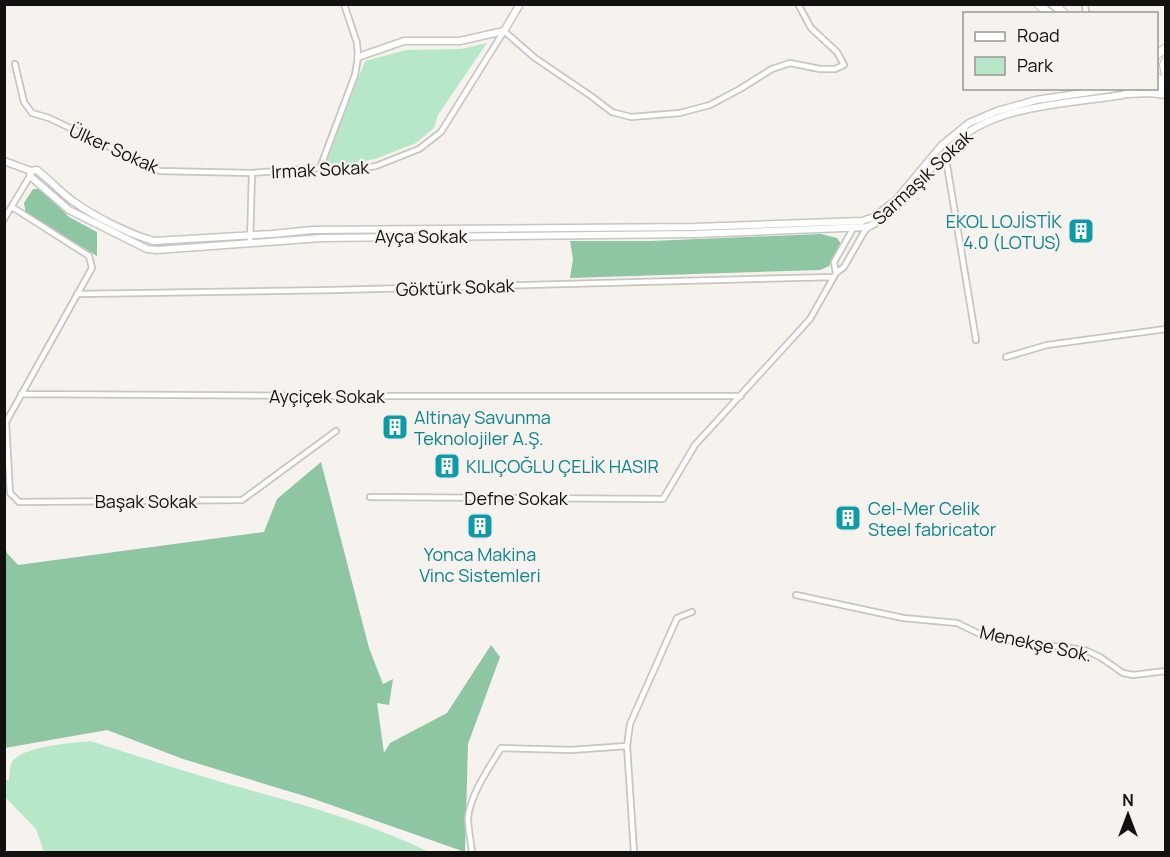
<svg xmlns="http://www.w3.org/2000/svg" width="1170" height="857" font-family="Manrope,sans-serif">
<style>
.green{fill:#b7e7c9}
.forest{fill:#8ec5a3}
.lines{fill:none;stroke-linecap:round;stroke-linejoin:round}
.minor-casing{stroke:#c9c5c0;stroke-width:8}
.tertiary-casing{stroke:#c9c5c0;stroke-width:9}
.primary-casing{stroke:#c9c5c0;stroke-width:10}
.minor{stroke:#fff;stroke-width:4.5}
.tertiary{stroke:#fff;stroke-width:6}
.primary{stroke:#fff;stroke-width:8}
.labels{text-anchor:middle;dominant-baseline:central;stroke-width:4.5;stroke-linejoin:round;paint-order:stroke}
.street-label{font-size:18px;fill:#12110f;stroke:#f6f2ed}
.culture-label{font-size:18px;fill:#0d838f;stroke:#f6f2ed;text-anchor:start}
</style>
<rect width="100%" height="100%" fill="#f6f2ed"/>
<path class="green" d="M487,43L438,115L434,128L416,143L375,159L351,164H325L365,61L406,50L461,49Z
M90,741C138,756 186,772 235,786C301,804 368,822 429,852H44L36,829L5,797V779L9,781C10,775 9,767 12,762C22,746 72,743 90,741Z"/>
<path class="forest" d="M33,189H41L69,217L97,232V256L26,214L24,203Z
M821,234L837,238L841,244L829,266L820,270L570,278L573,259L570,241H651Z
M321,462L369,648L383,684L393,679L389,705L377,703L384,753L390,743L447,713L491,645L500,657L468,744L465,852L311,798L183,759L107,730L5,748L4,543L7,553L18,565L264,532L277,499Z"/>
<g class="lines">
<g class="minor-casing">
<path id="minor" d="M1085,4L1086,14
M15,64L24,102L32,113L49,118L160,171L252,173L320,168L350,170L376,166L419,149L441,132L504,31L535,58L591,96L612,112L631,117L680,113L710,105L740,89L772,69L790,63L820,69H835L844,65L837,52L811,28L798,4
M945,153L976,340
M320,168L355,75L358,57L357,43L344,4
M12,207L89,256L92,268L6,422L10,493L19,502L242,500L336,431
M4,219L30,176
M250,242L252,173
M836,273L834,262L854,227
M77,294L333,290L834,277
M1006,357L1047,345L1166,329
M21,394L335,396H741
M370,497L663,499L695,445L810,319L836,273L844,267L864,232L868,227
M796,595L903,618L957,623L986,637L1085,650L1100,657L1123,673L1133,675L1166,671
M472,852C471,842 468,829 468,818C470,795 489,768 501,748L571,750L627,746
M634,852L627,746L630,724L677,618L692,612"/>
</g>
<g class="tertiary-casing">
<path id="tertiary" d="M358,57L404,41H460L504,31L520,4
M1127,94L1150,93L1166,95
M4,161L31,171L37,170C50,180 60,192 73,201C93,216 131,235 154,241L272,234L313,230L696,227L862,221L874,217L896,200L942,145L969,123L997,111L1036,100L1116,88
M31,171L30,176L69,210L147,249L157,250L321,238L696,234L868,227C905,209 926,169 957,141C996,105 1072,103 1123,95L1134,88"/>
</g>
<g class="primary-casing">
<path id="primary" d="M1038,4L1050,14
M1053,4L1065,14
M1156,55L1166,48
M1166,61L1164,65L1166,75
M1156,77L1166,84
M1156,86L1166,93"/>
</g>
<use href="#minor" class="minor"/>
<use href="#tertiary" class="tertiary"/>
<use href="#primary" class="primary"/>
</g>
<defs>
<g id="building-square" transform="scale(1.35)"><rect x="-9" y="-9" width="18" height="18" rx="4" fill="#0f9aa8" stroke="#f6f2ed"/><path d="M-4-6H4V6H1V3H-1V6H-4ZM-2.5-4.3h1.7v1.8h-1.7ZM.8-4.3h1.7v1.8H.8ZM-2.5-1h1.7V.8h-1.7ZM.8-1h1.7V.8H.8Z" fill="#fff"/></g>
</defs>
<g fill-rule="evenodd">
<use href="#building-square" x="1081" y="231"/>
<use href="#building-square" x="395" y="427"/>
<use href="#building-square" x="447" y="466"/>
<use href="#building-square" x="848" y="518"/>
<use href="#building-square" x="480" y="526"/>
</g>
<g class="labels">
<g class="street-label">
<text transform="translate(114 148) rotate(24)">Ülker Sokak</text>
<text transform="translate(320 169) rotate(-3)">Irmak Sokak</text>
<text transform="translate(922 177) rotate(-43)">Sarmaşık Sokak</text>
<text x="421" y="236">Ayça Sokak</text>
<text transform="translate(455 287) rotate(-2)">Göktürk Sokak</text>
<text x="327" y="396">Ayçiçek Sokak</text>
<text x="516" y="498">Defne Sokak</text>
<text x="146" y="501">Başak Sokak</text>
<text transform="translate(1036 643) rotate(12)">Menekşe Sok.</text>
</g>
<g class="culture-label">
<text x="1062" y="221" text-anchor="end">EKOL LOJİSTİK<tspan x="1062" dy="21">4.0 (LOTUS)</tspan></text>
<text x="414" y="417">Altinay Savunma<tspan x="414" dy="21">Teknolojiler A.Ş.</tspan></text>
<text x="466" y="466">KILIÇOĞLU ÇELİK HASIR</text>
<text x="868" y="508">Cel-Mer Celik<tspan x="868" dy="21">Steel fabricator</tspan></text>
<text x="480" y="554" text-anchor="middle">Yonca Makina<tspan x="480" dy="21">Vinc Sistemleri</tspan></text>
</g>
</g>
<rect width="1170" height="857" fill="none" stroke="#12110f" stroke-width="12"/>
<rect x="963" y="12" width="195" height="78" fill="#f6f2ed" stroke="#9b9894" stroke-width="1.5"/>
<rect x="975" y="32" width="30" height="9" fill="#ffffff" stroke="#9b9894" stroke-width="1.5"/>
<text x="1017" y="42" font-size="18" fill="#12110f">Road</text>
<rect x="975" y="57" width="30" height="18" fill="#b7e7c9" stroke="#9b9894" stroke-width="1.5"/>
<text x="1017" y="72" font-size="18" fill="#12110f">Park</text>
<g transform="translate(1128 815)" stroke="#f6f2ed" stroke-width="4.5" paint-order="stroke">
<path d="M0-4.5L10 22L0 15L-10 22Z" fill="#12110f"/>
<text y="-9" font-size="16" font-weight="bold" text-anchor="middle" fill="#12110f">N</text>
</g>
</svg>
